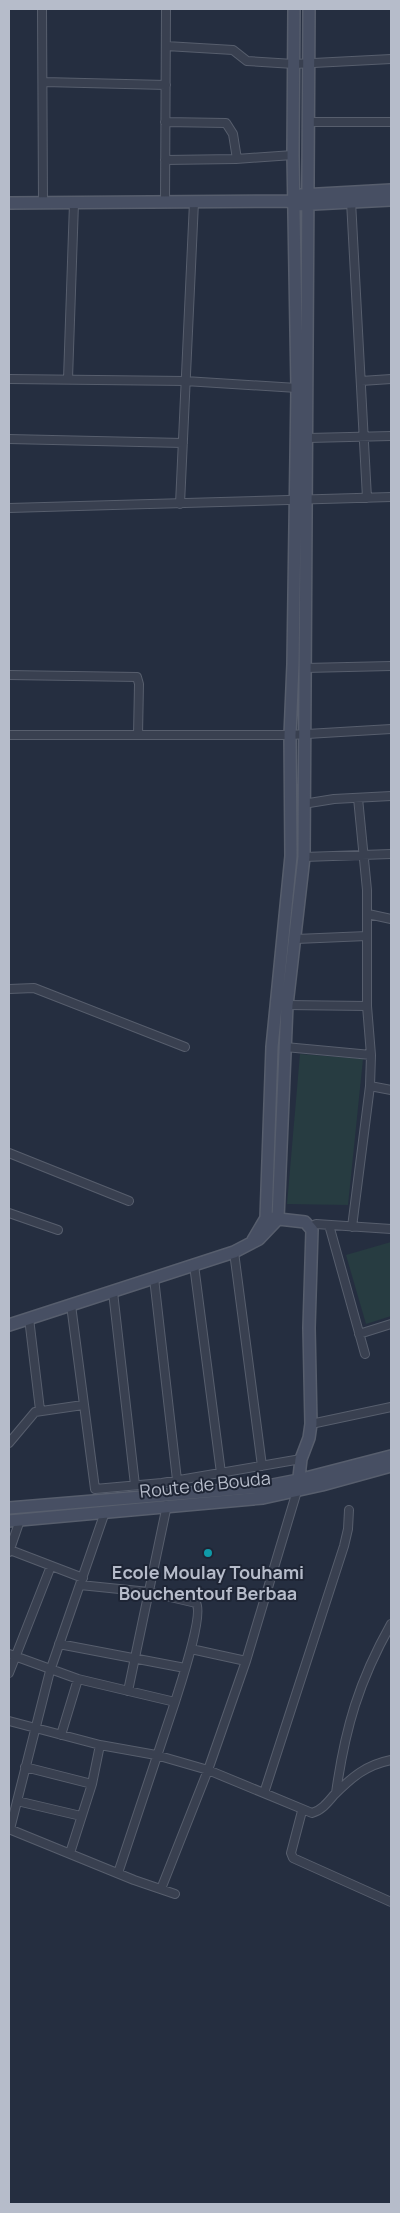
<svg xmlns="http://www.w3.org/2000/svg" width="400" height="2213" font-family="Manrope,sans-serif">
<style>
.green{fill:#273c41}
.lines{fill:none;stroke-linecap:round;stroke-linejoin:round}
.street-casing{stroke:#575e6d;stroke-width:10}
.secondary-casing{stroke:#575e6d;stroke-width:14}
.street{stroke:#394050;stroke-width:8}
.secondary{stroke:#474f63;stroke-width:11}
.culture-dot{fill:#0f9aa8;stroke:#1e2535;stroke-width:2}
.labels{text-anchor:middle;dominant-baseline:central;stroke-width:4;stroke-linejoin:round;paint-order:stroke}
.street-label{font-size:18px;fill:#b6bcca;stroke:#1e2535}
.poi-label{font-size:18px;font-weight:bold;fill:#b6bcca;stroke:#1e2535}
</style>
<rect width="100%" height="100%" fill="#252e40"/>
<path class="green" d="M300,1054L363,1059L348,1205L287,1204Z
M391,1242V1316L366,1324L346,1255Z"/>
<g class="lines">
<g class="street-casing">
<path id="street" d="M42,9L43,203
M166,46L233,50L247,61L294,64L391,59
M44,82L166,85
M165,122L226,123L233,134L237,159
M307,122H391
M165,160L236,159L293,155
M351,201L367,498
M165,202L166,9
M9,379L185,381L297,388
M68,379L74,203
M361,381L391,379
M308,438L391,436
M9,439L183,443
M180,504L194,202
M9,508L391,497
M305,668L391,666
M9,675L137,677L139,684L138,735
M9,735H290L391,729
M303,804L334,799L391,796
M304,857L391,854
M368,914L391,919
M296,939L367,936
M9,989L34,988L185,1047
M287,1005L367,1006
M285,1047L371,1055
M370,1086L391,1090
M9,1153L129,1201
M9,1213L58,1230
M329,1225L365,1354
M310,1227L316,1224L391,1229
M352,1227L370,1086L371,1055L367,1006V890L358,798
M234,1252L262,1466
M194,1265L221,1473
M154,1278L177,1480
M113,1292L135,1485
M71,1305L95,1489L162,1483L301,1459
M29,1318L40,1410
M359,1334L391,1324
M311,1424L391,1407
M9,1443L35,1412L83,1405
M10,1550L83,1578
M9,1552L20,1520
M80,1585L149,1592L196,1603C204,1614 180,1686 175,1702
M59,1644L185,1668
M191,1649L246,1661
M9,1654L78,1679L175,1702L118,1873
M9,1673L51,1566
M128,1691L167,1505
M9,1721L100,1745L156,1755L208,1770L312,1813C322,1810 328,1802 334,1795C352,1777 366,1765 391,1760
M61,1735L78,1679
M25,1767L92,1784
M264,1793L344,1546L348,1529L349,1510
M336,1793C345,1728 359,1681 391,1624
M17,1801L81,1816
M302,1811L291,1853L293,1858L391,1902
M9,1829L134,1880L175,1894
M10,1829L50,1671L105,1512
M70,1853L92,1784L100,1745
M161,1889L208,1770L246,1661L297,1491"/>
</g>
<g class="secondary-casing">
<path id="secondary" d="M301,195L391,190
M9,203L289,201L294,205L391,200
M270,1218L305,1222L312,1230L309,1328L311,1424L309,1438L301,1459L298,1486
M253,1240L266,1218L272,1047L291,856L290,735L293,664L297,388L293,155L294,9
M9,1325L234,1252L259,1239L278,1219L287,1005L304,857L309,9
M9,1508L262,1487L298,1480L391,1456
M9,1521L263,1498L322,1485L391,1466"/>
</g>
<use href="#street" class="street"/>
<use href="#secondary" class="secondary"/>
</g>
<circle class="culture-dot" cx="208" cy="1553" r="5"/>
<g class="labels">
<g class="street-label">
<text transform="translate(205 1484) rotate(-6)">Route de Bouda</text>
</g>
<g class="poi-label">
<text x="208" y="1572">Ecole Moulay Touhami<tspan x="208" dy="21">Bouchentouf Berbaa</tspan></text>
</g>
</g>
<rect width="400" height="2213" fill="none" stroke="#b6bcca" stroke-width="20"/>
</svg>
